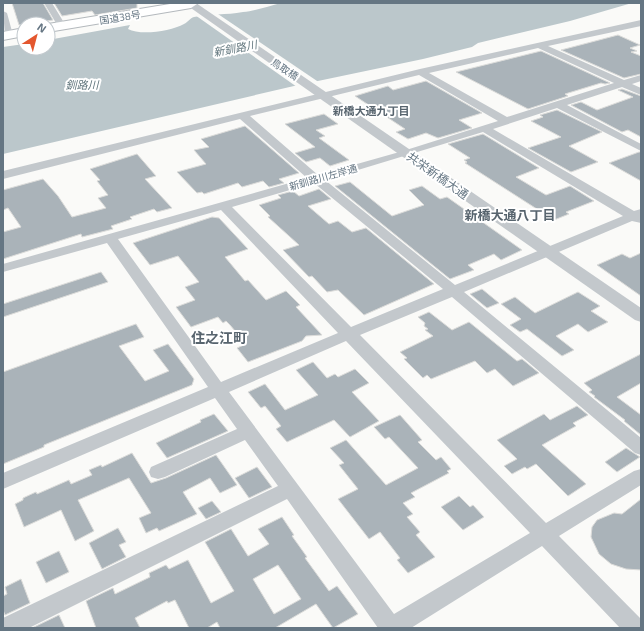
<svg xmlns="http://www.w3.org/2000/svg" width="644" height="631" font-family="'Exo 2','Noto Sans JP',sans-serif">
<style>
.water{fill:#bbc7cb}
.pier{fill:#fafaf8}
.building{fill:#aab3b9;stroke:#dcdcda;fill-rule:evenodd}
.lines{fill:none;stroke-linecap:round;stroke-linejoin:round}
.trunk-casing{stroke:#b4b9bd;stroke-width:2}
.minor{fill:#c3c8cc;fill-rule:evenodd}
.tertiary{fill:#c3c8cc;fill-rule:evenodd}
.trunk{fill:#fff;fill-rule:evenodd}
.labels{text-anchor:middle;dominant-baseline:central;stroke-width:4;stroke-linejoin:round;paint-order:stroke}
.far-street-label{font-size:10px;fill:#657683;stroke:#fff}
.far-water-label{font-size:11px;font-style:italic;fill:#60757c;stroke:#fff}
.far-neighbourhood-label{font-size:11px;font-weight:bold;fill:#57646e;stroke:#fff}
.street-label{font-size:12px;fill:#657683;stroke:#fff}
.neighbourhood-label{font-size:13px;font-weight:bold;fill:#57646e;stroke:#fff}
.quarter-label{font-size:14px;font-weight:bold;fill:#57646e;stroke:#fff}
</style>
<rect width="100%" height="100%" fill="#fafaf8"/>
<path class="water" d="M281,3H632L570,21L478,43L472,47L423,59L294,86L3,154V47L24,44V48H48V40L130,25L128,29C141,36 171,31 184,24C188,22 190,18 194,17C210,14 226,15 243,12C255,11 269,6 281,3Z"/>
<path class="pier" d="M215,12L320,83L297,87L195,15Z"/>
<path class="building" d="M12,3H43L53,20L19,25Z
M54,3H137V8L95,15L92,11L62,16Z
M618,35L640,45L630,48L637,51L631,52L641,56V74L624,78L561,50Z
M541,51L610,83L605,84L601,83L565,94L568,96L528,109L456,72Z
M426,81L482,113L459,120L472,128L438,138L426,133L408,139L396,132L405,129L355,96L388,86L393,90Z
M622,89L641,96V137L628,130L622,132L571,105L581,102L597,110L633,97L618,90Z
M557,110L602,132L569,146L598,162L571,172L528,148L561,137L531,121L543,117L540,115Z
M324,114L338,124L316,130L325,136L319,138L349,160L330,166L320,158L306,162L295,153L315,147L285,124Z
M245,126L299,173L279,179L284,183L269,187L263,181L242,187L238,183L204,194L202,192L197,193L177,172L206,164L194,150L209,147L201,139Z
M483,134L539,168L516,177L546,195L570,186L594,201L566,212L569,214L554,220L465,163L467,162L464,160L470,158L448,144Z
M639,152H641V181L609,163Z
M137,154L156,176L145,179L172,208L157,212L154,209L130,217L132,219L111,226L113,229L82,237L81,234L3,259V232L21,227L8,208L3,210V190L43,179L58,196L72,217L106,208L98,198L108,195L97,181L100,180L90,169Z
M350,182L392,216L424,205L409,190L422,186L440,199L447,197L522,250L501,260L494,254L468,265L474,270L450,279L335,186Z
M319,189L331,199L308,206L329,224L338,221L352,232L366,228L434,284L364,315L338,290L327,292L312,276L309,277L283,250L299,245L268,217L270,216L259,205L281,198L278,195L293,191L299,196Z
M212,217L219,218L248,249L225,257L245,281L248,280L266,300L286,291L300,305L296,307L322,335L306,336L302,341L248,362L237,348L246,344L230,325L226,321L223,323L218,317L191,327L176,307L195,300L185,287L199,282L178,256L150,265L133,243Z
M641,253V296L597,265L622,254L630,258Z
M101,272L108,282L3,317V304Z
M482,289L499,303L487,308L470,294Z
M578,292L600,306L591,311L608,322L588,332L578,324L556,336L574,350L562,356L527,329L520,332L510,325L521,319L501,304L515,297L535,313Z
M429,312L452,330L469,322L517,361L522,359L539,373L513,386L495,369L487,373L475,361L431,379L427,375L423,378L404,359L407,358L400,352L433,336L425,330L428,329L424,326L425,323L418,317Z
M136,324L144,337L119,346L145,381L169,371L153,350L168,344L194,379L192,385L44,445V447L3,464V372Z
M641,354V383L617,397L641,415V435L624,421L625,420L594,397L595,396L589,392L592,390L584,383Z
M313,362L327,378L335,374L338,377L355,369L369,383L352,392L379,421L350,437L334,420L287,442L276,429L281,426L265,406L261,408L248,392L265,384L285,410L318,395L296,370Z
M577,406L588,415L573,423L576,426L542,445L586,484L568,496L536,464L527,469L525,467L512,474L504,466L517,459L497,440L544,414L550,420Z
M214,414L228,431L167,458L156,443L201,422L200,420Z
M400,415L422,440L418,442L436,460L441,457L451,469L447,471L449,473L411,493L415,497L403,503L413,514L407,517L420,532L416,535L435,557L408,573L397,560L400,558L380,532L369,539L338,499L358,489L339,465L344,463L330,448L346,440L386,485L418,468L389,437L385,439L374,427Z
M626,448L640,457L617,472L605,462Z
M132,453L151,483L166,478L216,455L237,485L220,493L210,478L183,492L197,514L159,531L157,528L146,533L139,518L151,513L129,478L78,500L94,531L75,541L61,510L24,527L15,504L23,500V498L36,492L37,494L69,480L71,484L92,475L89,470L101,465L102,467Z
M257,467L272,487L249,498L235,478Z
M459,496L470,507L473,505L484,517L463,530L441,507Z
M641,499V570L626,569L611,564L599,554L591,537L592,527L597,520L614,513L622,514Z
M212,501L221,512L206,519L198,508Z
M282,517L294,535L292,536L307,557L305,558L329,591L337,586L358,614L333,628L316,604L275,628H220L217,622L207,628H189L175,600L168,603L167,601L135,618L140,628H96L86,601L113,588L115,594L150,577L149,573L166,565L169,569L188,560L211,603L234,591L205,542L231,529L248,556L269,544L258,529ZM278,565L301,599L274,614L253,579Z
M118,528L126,542L119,545L126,557L102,569L89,543Z
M59,551L69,572L46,583L36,562Z
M21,579L30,603L5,615L3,610V596L7,594L5,587Z
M59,615L65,628H32Z"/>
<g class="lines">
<g class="trunk-casing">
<path id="trunk" d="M176,3L197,4L191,8L48,32V24Z
M24,28V36L3,40V32Z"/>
</g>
<path class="minor" d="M44,3H52L66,26L65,28H59Z
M3,11L7,13L13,35L12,37H6L5,35Z
M641,20V26L548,46L624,80L641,75V81L632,84L641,88V95L622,87L567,105L641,144V151L557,108L493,129L634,211L641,209V223L632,221L464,292L641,438V455L635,453L452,297L360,335L546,523L634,471L641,469V485L559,536L641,619V628H620L542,546L411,628H378L287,499L29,628H3V618L278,486L245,440L165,477L158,479L151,477L149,472L151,467L237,429L215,398L3,489V473L208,387L107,243L3,272V264L307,178L240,119L3,179V171L420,69ZM538,48L614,83L507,117L429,73ZM419,75L498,121L403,151L318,175L250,116ZM483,132L623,216L455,285L325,180ZM314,183L443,289L351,327L232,207ZM221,210L338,333L221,382L118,239ZM346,341L530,533L394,614L229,392Z"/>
<path class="tertiary" d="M187,3H196L641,308V322L635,320L188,6Z"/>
<use href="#trunk" class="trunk"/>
</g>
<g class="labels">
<g class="far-street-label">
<text transform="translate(120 17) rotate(-9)">国道38号</text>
<text transform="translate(285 69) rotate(34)">鳥取橋</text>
<text transform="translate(323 177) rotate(-16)">新釧路川左岸通</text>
</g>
<g class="far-water-label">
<text transform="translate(235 48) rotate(-11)">新釧路川</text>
<text x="82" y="84">釧路川</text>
</g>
<g class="far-neighbourhood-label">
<text x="371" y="110">新橋大通九丁目</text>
</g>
<g class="street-label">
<text transform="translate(438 175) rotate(35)">共栄新橋大通</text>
</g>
<g class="neighbourhood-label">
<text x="510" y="215">新橋大通八丁目</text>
</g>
<g class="quarter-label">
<text x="219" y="337">住之江町</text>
</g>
</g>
<rect width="644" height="631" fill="none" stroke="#657683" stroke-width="8"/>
<g transform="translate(36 36) rotate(36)"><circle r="19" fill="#ffffff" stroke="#c1c8cd"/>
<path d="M0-3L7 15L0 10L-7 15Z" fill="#e4572e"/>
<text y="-6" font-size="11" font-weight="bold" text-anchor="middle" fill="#657683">N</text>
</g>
</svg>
